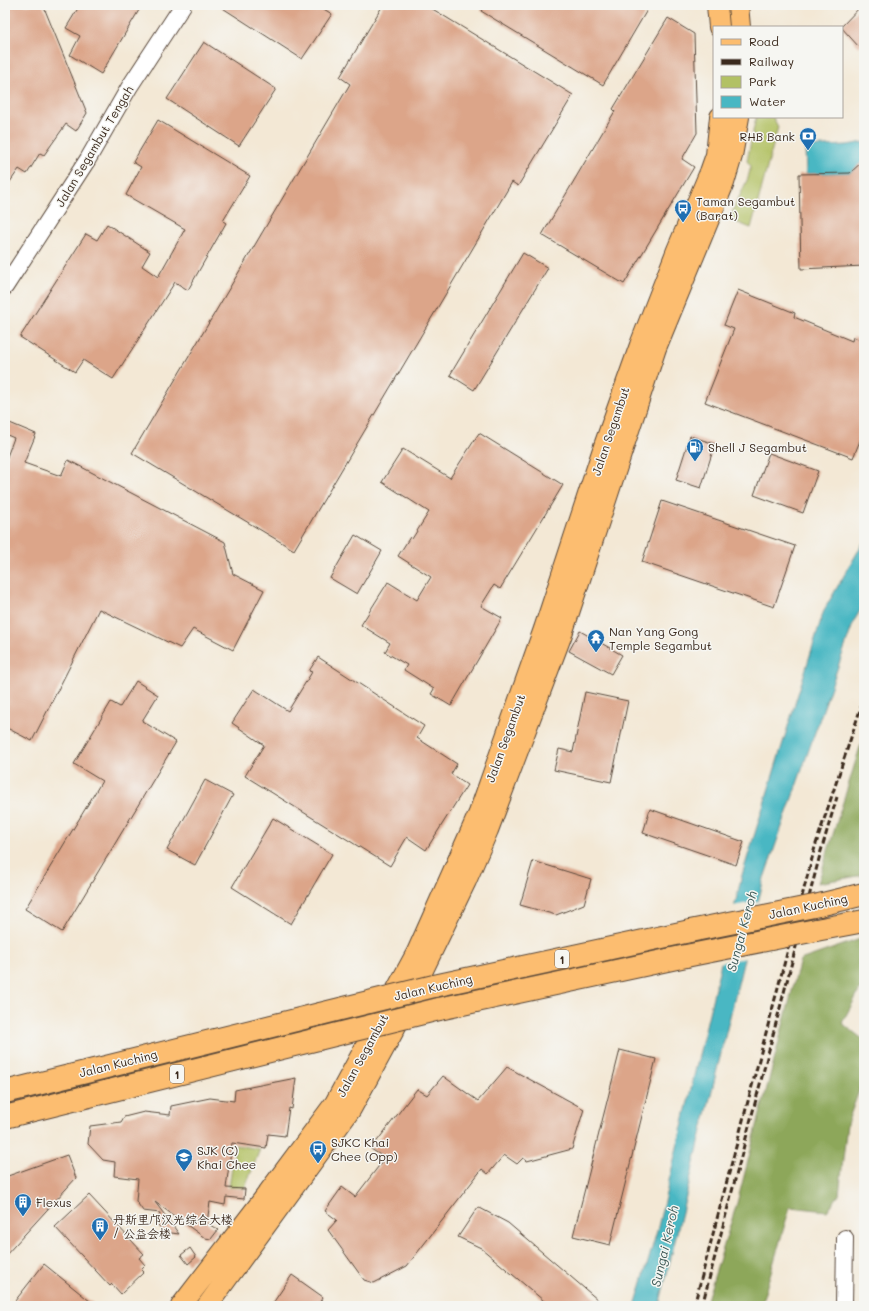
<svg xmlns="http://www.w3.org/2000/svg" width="869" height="1311" font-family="Mali,'LXGW WenKai TC',sans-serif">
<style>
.green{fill:#b2c164;stroke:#767641}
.forest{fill:#8da75a;stroke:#64683c}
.water{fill:#49b7c3;stroke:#427070}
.pier{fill:#f3e8d5}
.building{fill:#dca589}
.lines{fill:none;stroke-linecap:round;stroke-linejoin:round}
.minor-casing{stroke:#574639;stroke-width:18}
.major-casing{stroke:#574639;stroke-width:22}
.highway-casing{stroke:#574639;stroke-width:24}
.minor{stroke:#fff;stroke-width:16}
.major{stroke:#fcbd6f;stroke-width:20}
.highway{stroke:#fcbd6f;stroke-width:22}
.rail{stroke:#3b2a1e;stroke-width:3;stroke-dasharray:6 3;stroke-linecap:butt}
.highway-bridge-casing{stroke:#574639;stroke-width:24;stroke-linecap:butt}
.highway-bridge{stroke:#fcbd6f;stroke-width:22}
.labels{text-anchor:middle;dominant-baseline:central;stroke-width:3;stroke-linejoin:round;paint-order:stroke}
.shield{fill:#f6f6f2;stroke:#73675e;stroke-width:1}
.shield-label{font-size:11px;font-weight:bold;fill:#3b2a1e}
.poi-label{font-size:12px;fill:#3b2a1e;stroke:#f6f6f2;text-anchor:start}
.street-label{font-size:12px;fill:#3b2a1e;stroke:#f6f6f2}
.water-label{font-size:13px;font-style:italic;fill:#405b58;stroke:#f6f6f2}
</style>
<rect width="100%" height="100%" fill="#f6f6f2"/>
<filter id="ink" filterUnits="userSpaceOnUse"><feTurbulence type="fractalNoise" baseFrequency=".025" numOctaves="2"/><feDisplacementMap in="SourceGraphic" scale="8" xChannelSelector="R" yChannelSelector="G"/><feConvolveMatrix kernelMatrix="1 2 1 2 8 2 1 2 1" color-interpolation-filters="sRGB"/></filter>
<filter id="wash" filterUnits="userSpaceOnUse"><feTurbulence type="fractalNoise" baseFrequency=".012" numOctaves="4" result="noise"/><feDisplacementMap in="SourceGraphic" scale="16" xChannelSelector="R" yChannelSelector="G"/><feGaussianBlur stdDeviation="0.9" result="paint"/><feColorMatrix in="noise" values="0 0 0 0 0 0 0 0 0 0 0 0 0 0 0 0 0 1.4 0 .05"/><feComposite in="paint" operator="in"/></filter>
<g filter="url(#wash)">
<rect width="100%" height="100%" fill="#f3e8d5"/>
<path class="green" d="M756,117H773L778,127L751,228L733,221L730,217L748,178L751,166L747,161Z
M235,1145L260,1149L245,1188L229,1187Z"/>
<path class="forest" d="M864,734V875L818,883Z
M863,938L864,982L842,1023L864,1040V1077L847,1124L839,1195L827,1211L790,1207L761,1306H705L737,1203L800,960Z"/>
<path class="water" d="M864,142V161L850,173L806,174L805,147L847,145Z
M864,541V604L854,621L764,878L659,1306H635L657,1231L742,875L824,610Z"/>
<path class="pier" d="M760,901L746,958L719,963L733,906Z"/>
<g id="blocks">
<path class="building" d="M5,5H43L87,113L76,131L66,124L44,155L40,153L27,174L19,169L5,189Z
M80,5H142L101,74L70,55L80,36L66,28Z
M218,5H317L332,14L302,59Z
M383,5H426L573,95L518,186L512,182L294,550L132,453L350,84L340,77Z
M485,5H650L603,85L481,11Z
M862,5H864V41L859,47L841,27Z
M668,18L694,34L697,133L682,159L694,167L624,284L542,235L615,111L613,109Z
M204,42L276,89L239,146L167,99Z
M158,120L250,176L223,221L226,223L188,290L175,282L113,379L83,360L75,372L20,337L86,234L97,240L107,224L150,252L142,266L158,277L185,229L126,195L141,167L133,162Z
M864,160V266L801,269L799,174L850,173Z
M523,253L548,268L474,390L450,375Z
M738,290L795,313L794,317L852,341L853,337L864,341V431L853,458L705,402L734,329L724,325Z
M5,421L36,434L24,463L61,476L68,460L225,542L233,574L264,590L233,650L193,629L180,648L99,609L32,741L5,727V462L14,438L5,434Z
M479,433L563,485L500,589L494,585L481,606L502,618L451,706L431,694L434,689L404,670L407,665L385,652L390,643L361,625L388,582L417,600L431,577L398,556L410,537L412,539L429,512L382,482L403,449L450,478Z
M690,436L715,444L701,488L676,480Z
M769,453L818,471L803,513L754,495Z
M662,501L795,546L774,607L642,562Z
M355,535L382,551L357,594L330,578Z
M580,631L622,655L611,674L569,651Z
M318,657L424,726L417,738L457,764L451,774L467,785L426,850L407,837L390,866L245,776L264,745L232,723L254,689L288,711L312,672L309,671Z
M136,681L158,695L142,721L176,742L62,932L25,909L102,781L74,764L111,702L120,707Z
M585,692L628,701L611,782L554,770L559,749L573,752Z
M205,780L233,795L195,865L167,850Z
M650,809L744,842L736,865L643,833Z
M273,818L332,854L291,924L232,887Z
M533,861L591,879L584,904L556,915L520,905Z
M620,1050L656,1059L610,1245L573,1236Z
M507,1067L584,1109L572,1149L527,1161L523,1158L517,1164L504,1155L488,1174L482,1169L407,1266L374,1283L364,1280L328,1230L337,1220L325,1211L342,1187L355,1197L385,1158L371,1149L417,1089L427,1095L443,1076L478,1101Z
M296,1078L292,1109L289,1108L285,1136L268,1134L266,1148L232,1143L226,1188L245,1189L244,1199L226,1197L225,1205L210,1202L207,1223L218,1230L211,1239L205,1238L155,1202L179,1234L164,1232L158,1225L160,1213L143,1211L136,1201L138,1179L114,1176L115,1162L103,1160L88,1144L90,1126L121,1122L124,1117L144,1112L170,1115L171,1106L210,1098L234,1101L235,1090Z
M67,1155L76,1178L5,1256V1177Z
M89,1195L144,1254L139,1258L145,1265L141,1269L144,1272L121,1294L112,1284L110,1286L55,1227Z
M478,1207L508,1223L605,1306H550L481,1248L458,1237Z
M190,1248L196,1257L188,1264L181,1255Z
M44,1264L96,1306H11Z
M292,1275L323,1297L317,1306H271Z"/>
</g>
</g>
<g filter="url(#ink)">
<use href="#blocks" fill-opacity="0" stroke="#574639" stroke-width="1"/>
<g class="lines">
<g class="minor-casing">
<path id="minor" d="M5,287L88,159L130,86L183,5
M844,1306L845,1238"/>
</g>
<g class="major-casing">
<path id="major" d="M717,5L719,27
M738,5L740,27
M181,1306L262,1201L335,1103L417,952L479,813L544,629L605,443L640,345L677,250L710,172L716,155L720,117
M207,1306L351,1109L393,1032L466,881L488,830L562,634L656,348L724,183L732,156L739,117"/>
</g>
<g class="highway-casing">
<path id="highway" d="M819,905L864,894
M816,930L864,921
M434,986L690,931
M439,1009L686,956
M5,1092L320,1014
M5,1117L318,1039"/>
</g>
<use href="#minor" class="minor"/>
<use href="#major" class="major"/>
<use href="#highway" class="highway"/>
<path class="rail" d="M694,1306L815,847L864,698
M702,1306L821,851L837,797"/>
<g class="highway-bridge-casing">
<path id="highway-bridge" d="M690,931L819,905
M686,956L816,930
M320,1014L434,986
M318,1039L439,1009"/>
</g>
<use href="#highway-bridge" class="highway-bridge"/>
</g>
</g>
<defs>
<g id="bank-pin" transform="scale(0.9)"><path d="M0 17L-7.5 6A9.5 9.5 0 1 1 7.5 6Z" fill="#1f6fb2" stroke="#f6f6f2"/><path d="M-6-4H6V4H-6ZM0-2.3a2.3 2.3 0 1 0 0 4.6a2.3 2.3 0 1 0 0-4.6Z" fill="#fff"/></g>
<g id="bus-pin" transform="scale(0.9)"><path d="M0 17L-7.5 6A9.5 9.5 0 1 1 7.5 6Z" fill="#1f6fb2" stroke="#f6f6f2"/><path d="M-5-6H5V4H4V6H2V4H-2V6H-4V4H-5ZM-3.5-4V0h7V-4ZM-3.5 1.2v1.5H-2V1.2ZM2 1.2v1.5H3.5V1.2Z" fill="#fff"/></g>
<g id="fuel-pin" transform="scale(0.9)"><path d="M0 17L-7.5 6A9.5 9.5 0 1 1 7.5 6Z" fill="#1f6fb2" stroke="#f6f6f2"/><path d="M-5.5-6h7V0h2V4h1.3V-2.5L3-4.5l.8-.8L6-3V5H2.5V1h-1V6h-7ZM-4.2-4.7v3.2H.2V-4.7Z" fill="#fff"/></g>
<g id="temple-pin" transform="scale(0.9)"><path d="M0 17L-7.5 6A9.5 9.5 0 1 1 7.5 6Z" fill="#1f6fb2" stroke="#f6f6f2"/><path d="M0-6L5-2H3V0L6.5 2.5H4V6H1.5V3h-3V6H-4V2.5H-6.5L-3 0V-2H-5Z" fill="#fff"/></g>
<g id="school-pin" transform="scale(0.9)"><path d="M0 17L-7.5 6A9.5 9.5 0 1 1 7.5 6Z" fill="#1f6fb2" stroke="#f6f6f2"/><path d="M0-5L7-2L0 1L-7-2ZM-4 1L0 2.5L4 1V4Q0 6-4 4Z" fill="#fff"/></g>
<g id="building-pin" transform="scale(0.9)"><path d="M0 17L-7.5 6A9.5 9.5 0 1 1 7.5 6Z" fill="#1f6fb2" stroke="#f6f6f2"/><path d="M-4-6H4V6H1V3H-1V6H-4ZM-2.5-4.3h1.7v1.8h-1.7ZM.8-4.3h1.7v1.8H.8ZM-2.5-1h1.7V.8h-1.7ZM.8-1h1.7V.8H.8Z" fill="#fff"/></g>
</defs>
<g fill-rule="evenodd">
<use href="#bank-pin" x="808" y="136"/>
<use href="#bus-pin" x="683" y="208"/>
<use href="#fuel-pin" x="695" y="447"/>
<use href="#temple-pin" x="596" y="638"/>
<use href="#bus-pin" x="318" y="1149"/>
<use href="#school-pin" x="184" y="1157"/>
<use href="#building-pin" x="23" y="1202"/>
<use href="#building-pin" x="100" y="1226"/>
</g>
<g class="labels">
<g class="shield">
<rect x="555" y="950" width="14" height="18" rx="3"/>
<rect x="170" y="1065" width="14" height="18" rx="3"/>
</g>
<g class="shield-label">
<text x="562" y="959">1</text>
<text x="177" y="1074">1</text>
</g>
<g class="poi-label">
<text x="795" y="136" text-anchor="end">RHB Bank</text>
<text x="696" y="201">Taman Segambut<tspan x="696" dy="14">(Barat)</tspan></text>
<text x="708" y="447">Shell J Segambut</text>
<text x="609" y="631">Nan Yang Gong<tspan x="609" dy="14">Temple Segambut</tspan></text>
<text x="331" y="1142">SJKC Khai<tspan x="331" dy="14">Chee (Opp)</tspan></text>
<text x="197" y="1150">SJK (C)<tspan x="197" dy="14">Khai Chee</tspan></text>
<text x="36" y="1202">Flexus</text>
<text x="113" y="1219">丹斯里邝汉光综合大楼<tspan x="113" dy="14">/ 公益会楼</tspan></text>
</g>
<g class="street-label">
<text transform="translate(94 146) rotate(-59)">Jalan Segambut Tengah</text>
<text transform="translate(610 431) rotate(-71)">Jalan Segambut</text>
<text transform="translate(505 738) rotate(-70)">Jalan Segambut</text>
<text transform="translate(808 906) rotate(-12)">Jalan Kuching</text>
<text transform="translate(433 987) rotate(-13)">Jalan Kuching</text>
<text transform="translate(362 1055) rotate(-61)">Jalan Segambut</text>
<text transform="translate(118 1063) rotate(-14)">Jalan Kuching</text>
</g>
<g class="water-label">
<text transform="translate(741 931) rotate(-75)">Sungai Keroh</text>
<text transform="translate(664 1246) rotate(-77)">Sungai Keroh</text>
</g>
</g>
<rect width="869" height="1311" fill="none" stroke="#f6f6f2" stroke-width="20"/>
<rect x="713" y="26" width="130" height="92" fill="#f6f6f2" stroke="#aba49d"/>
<rect x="721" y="39" width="20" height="6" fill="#fcbd6f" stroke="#aba49d"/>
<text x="749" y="46" font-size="12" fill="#3b2a1e">Road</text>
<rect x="721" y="59" width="20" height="6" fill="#3b2a1e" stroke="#aba49d"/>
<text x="749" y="66" font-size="12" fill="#3b2a1e">Railway</text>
<rect x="721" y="76" width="20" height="12" fill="#b2c164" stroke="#aba49d"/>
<text x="749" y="86" font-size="12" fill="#3b2a1e">Park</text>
<rect x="721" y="96" width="20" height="12" fill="#49b7c3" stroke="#aba49d"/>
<text x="749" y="106" font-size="12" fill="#3b2a1e">Water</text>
</svg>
